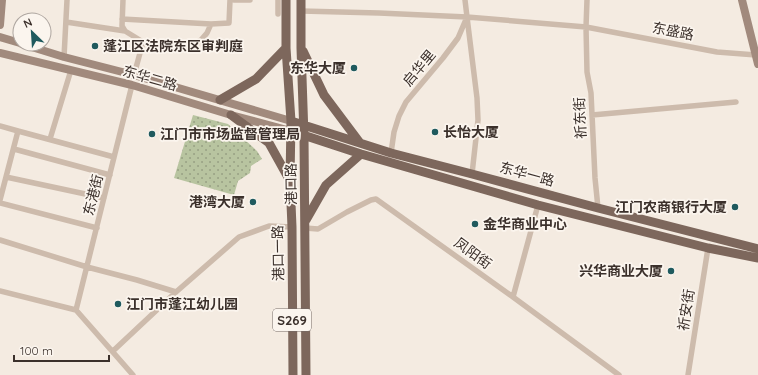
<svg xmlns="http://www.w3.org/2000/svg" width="758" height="375" font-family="Quicksand,'Noto Sans SC',sans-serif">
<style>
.grass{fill:url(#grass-dots)}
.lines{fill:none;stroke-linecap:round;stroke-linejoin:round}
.street{stroke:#cdbbac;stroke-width:5.5}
.secondary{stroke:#a18a7d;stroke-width:8}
.primary{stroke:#7d675c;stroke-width:9}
.poi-dot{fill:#1f5a5e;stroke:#fbf5ee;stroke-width:1.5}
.labels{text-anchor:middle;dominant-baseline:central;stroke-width:3.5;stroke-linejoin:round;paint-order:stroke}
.shield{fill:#fbf5ee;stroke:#756b66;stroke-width:1}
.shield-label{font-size:13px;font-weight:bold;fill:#3b302b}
.street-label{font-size:14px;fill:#3b302b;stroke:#fbf5ee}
.poi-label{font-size:14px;font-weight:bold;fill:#3b302b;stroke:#fbf5ee;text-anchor:start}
</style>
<defs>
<pattern id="grass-dots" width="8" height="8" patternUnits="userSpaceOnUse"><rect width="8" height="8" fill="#b8c4a0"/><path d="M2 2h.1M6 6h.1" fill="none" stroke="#97a083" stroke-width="1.8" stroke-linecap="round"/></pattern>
</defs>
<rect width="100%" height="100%" fill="#f4ebe1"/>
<path class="grass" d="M193,115L228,124L257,151L262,159L251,166L250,173L238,181L234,195L174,178Z"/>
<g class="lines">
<path class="street" d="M123,0L122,26L125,31L143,42L176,47H185L194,44L201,40L207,33L211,24
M234,0H250
M278,0V14
M587,0L586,27L587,72L591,93L595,178L598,208
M301,11L379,13L467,17L586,27L717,52L756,55
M467,17L477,98L478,120L472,174
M122,19L211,24L229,23L230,0
M66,22L125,31
M64,57L67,0
M134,75L143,42
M592,115L736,102
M0,126L18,131
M50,139L71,70
M14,149L110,175
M391,153L394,132L399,116L406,102L443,58L458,38L467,17L465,0
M6,177L104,198
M0,200L18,131L114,157
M0,203L97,228
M305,228L318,229L347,212L371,200L376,199L513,297L619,375
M0,240L87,267L137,280L176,292
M0,291L76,310L133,375
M513,297L538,205
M76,310L132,85
M113,351L176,292L239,237L269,226L292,227
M688,375L708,248"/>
<path class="secondary" d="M742,0L758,64
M0,25L2,0
M0,37L20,43
M22,44L64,57L134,75L291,121
M0,53L132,85L231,115L291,131"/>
<path class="primary" d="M286,0V48L291,121L290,180L292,227L293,375
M301,0V48L304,136L306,375
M303,51L324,95L360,143
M220,100L256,79L286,48
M231,115L269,143L289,179
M291,121L391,153L472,174L598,208L758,249
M291,131L361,154L538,205L708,248L758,258
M306,220L326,185L361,154"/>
</g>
<g class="poi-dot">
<circle cx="95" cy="46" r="4"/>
<circle cx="354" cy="68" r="4"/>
<circle cx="435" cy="132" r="4"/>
<circle cx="152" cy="134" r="4"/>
<circle cx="253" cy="202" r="4"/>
<circle cx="735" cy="207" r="4"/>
<circle cx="475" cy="224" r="4"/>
<circle cx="671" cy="271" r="4"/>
<circle cx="118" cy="304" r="4"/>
</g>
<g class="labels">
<rect class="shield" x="273" y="309" width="38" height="22" rx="3"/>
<g class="shield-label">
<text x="292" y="320">S269</text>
</g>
<g class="street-label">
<text transform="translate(673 31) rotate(11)">东盛路</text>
<text transform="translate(419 68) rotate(-50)">启华里</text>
<text transform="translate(150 78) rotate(16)">东华二路</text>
<text transform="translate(580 118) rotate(-93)">祈东街</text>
<text transform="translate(527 174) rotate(15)">东华一路</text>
<text transform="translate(291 184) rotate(-91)">港口路</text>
<text transform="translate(93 195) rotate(-76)">东港街</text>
<text transform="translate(278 253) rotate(-91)">港口一路</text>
<text transform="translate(473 253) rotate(36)">凤阳街</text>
<text transform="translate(686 310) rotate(-81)">祈安街</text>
</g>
<g class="poi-label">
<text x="103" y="46">蓬江区法院东区审判庭</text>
<text x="346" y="68" text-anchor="end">东华大厦</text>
<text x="443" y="132">长怡大厦</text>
<text x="160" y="134">江门市市场监督管理局</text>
<text x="245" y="202" text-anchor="end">港湾大厦</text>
<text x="727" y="207" text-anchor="end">江门农商银行大厦</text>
<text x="483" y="224">金华商业中心</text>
<text x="663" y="271" text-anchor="end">兴华商业大厦</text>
<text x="126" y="304">江门市蓬江幼儿园</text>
</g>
</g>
<g transform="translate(32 32) rotate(335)"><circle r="19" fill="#fbf5ee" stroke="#aea6a0"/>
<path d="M0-3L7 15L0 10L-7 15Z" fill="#1f5a5e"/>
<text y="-6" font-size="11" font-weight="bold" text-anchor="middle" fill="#3b302b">N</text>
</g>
<path d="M14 355v6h95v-6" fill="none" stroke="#3b302b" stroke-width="2"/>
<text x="20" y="355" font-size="12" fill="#3b302b" stroke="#fbf5ee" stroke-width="3" paint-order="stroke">100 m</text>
</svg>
